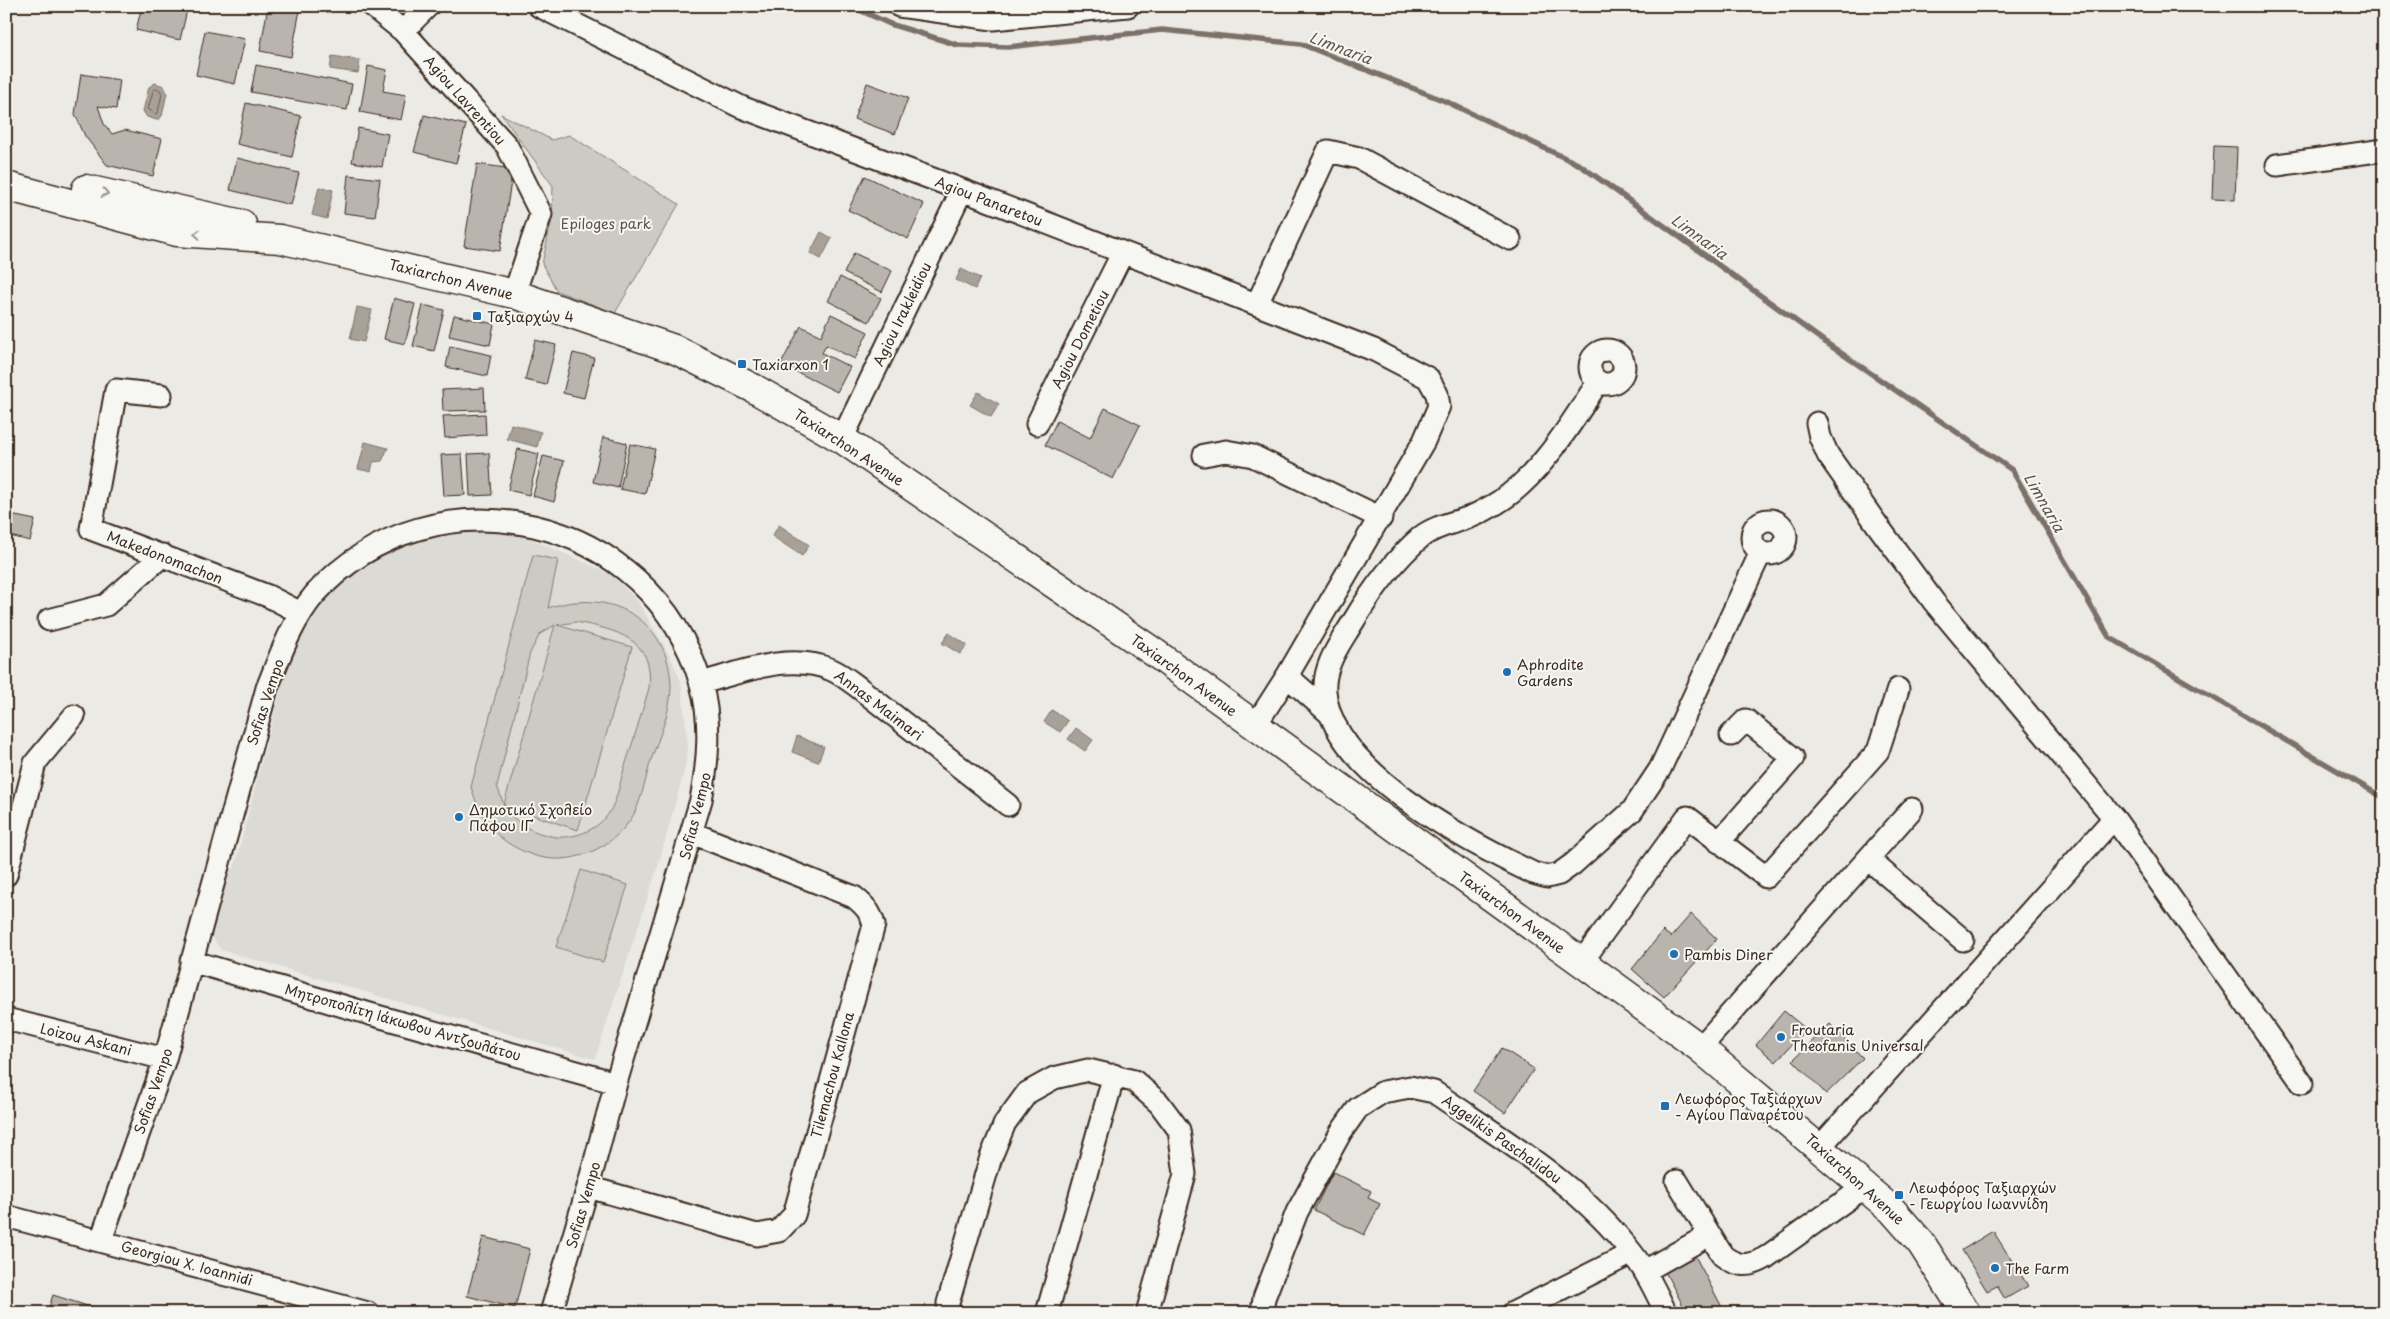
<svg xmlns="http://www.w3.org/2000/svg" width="2390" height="1319" font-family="'Playpen Sans',sans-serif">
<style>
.built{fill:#dcdad4}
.green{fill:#cdcac4;stroke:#847a71;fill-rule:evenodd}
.water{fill:#a8a198;stroke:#7c7167}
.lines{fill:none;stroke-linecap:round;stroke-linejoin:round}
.shore{stroke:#675a4f;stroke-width:1}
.stream{stroke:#7c7167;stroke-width:5.5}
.building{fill:#bab4ae;stroke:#3b2a1e}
.minor-casing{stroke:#3b2a1e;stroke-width:25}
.major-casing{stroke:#3b2a1e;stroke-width:31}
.minor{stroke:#f6f6f2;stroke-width:21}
.major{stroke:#f6f6f2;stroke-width:28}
.oneway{stroke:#989088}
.poi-dot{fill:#1f6fb2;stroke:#f6f6f2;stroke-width:2}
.labels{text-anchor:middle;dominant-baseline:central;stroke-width:4;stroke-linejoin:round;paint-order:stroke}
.street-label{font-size:14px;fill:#3b2a1e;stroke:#f6f6f2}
.park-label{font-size:14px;fill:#605248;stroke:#f6f6f2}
.poi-label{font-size:14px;fill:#3b2a1e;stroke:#f6f6f2;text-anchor:start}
.water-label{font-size:15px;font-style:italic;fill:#615449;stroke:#f6f6f2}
</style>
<rect width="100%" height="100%" fill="#ebeae5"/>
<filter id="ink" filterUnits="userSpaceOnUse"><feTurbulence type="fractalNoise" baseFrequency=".02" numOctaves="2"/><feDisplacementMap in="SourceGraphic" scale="10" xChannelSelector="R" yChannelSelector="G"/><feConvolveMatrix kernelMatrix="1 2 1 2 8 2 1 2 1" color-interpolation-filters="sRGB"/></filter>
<g filter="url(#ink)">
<path class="built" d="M470,530L517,533L609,573L637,600L670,656L681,681L688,746L685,768L658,866L595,1059L221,950L212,937V929L229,869H234L279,695L295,645L307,621L323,601L371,560L396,549L438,536Z"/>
<path class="green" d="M501,114L552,140L569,135L679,204L615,313L557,291L542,264L552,219L553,186Z
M533,555L558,560L548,608C608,587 670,618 671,687C671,711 659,737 651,760C646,777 642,798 634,814C614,849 569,869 530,854C496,841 482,822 471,787ZM576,622C616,630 655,638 649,688C641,715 633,742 624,769C620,783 617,800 609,813C598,830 571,841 551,836C532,832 515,824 505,806L578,830L632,647L557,625ZM555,625L504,804V805L497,786L530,653L540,634Z
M581,870L628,885L603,962L556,947Z"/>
<path class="water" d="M332,56L360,60L358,73L330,69Z
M155,83L164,86L167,93L162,116L157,120L147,117L143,111L149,87Z
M319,187L333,190L327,219L312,215Z
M821,232L832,238L821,259L810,253Z
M961,269L980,278L975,289L956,280Z
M357,307L372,310L364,342L350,339Z
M978,392L999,404L991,417L970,405Z
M511,424L541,432L537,447L507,439Z
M365,442L388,448L382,461L373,462L371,472L358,469Z
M779,525L809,545L802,556L772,536Z
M949,633L967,645L960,654L942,643Z
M1052,710L1068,721L1060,732L1044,722Z
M1076,728L1093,740L1085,751L1068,739Z
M797,736L824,747L818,762L792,752Z"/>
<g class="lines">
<path class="shore" d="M156,89L160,90L162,94L158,112L156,114L148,109L153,91Z"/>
<path class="stream" d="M851,6L890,24L958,45L1008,47L1162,30L1301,44L1445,101L1580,165L1825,342L2012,470L2109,637L2384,798"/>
</g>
<path class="building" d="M142,6H188L180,40L136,30Z
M268,6L300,10L291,57L260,51Z
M205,31L245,39L235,84L196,75Z
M256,65L352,84L347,110L251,92Z
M368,66L387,70L383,91L406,95L401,120L360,112Z
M81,74L120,80L116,109L98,106L104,124L112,134L125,130L162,139L153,176L107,165L85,136L75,114Z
M867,83L908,98L895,134L854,119Z
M246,103L301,116L292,157L237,144Z
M424,115L466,125L456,163L414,152Z
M358,128L388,134L382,167L352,162Z
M2214,146L2237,147L2235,200L2212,199Z
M237,158L299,173L291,205L230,190Z
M477,164L513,169L500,251L464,246Z
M348,175L380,179L375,217L344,213Z
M865,176L924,204L908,239L848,210Z
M854,253L892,271L882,292L844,273Z
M840,277L881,298L869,322L828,301Z
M394,298L415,304L405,344L384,339Z
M423,305L444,310L434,351L413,346Z
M831,314L868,332L855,359L826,345L822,353L850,367L837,392L781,364L801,326L821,336Z
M454,315L494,324L490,345L449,336Z
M535,340L556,345L546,385L525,380Z
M450,346L491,355L487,376L446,367Z
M573,353L594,358L584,398L563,393Z
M484,388L485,410L443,411L442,390Z
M1105,408L1140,425L1113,479L1045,445L1057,421L1090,438Z
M485,414L486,435L445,438L443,416Z
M603,437L627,443L618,488L593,482Z
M630,444L655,449L645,494L620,489Z
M518,449L539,454L529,495L508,490Z
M489,453L492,495L470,496L468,454Z
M462,454L465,495L444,496L441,455Z
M543,456L564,461L554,502L533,496Z
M6,514L35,520L30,541L6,535Z
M1691,914L1717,939L1664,997L1632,969L1663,931L1671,937Z
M1784,1011L1806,1029L1776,1062L1756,1045Z
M1830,1024L1863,1058L1826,1094L1793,1060Z
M1502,1048L1534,1069L1505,1113L1473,1091Z
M1333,1172L1371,1191L1368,1198L1380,1204L1364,1235L1314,1210Z
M1993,1231L2028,1286L2005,1299L1997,1286L1987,1291L1962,1250Z
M483,1237L530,1249L515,1308L467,1296Z
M1692,1250L1725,1313H1687L1662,1266Z
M53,1295L106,1312L105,1313H47Z"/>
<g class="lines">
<g class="minor-casing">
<path id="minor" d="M372,6L403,31L507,146L541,214L514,294
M539,6L741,107L962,190L1374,350L1428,378L1437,394L1439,406L1424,441L1287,676L1255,726
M899,6L993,19L1128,6
M403,31L428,6
M2277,165L2384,150
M1257,304L1328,151L1359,158L1510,239
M1590 367a17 17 0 1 1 34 0a17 17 0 1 1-34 0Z
M1598,382C1572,422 1539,478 1497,503C1488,508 1479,514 1470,517C1454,523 1435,526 1421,537C1393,561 1372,590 1353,622C1341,642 1323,665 1325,691C1331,771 1468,842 1533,873L1547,877L1559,874L1573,864L1632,811L1660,769L1761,552
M161,395L116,390L91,529L268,596L301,613
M1817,423L1820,437L1828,455L1878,526L1934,602L2114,818L2302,1083
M1037,424L1122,254
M842,439L962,190
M1204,455L1226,451L1253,456L1381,518
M1752 537a17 17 0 1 1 34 0a17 17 0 1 1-34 0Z
M49,620L106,605L163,555
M1287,676L1328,712
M701,683C742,672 790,652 832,670C841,674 850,681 858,687L1008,805
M1719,842L1793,758L1746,720L1731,735
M1868,859L1963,940
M6,875L35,763L74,716
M191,961L370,1014L616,1083
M1581,963L1687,817L1766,877L1878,751L1898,689
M6,1019L165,1059
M1700,1048L1912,809
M1820,1147L2114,818
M1677,1181L1723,1256C1738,1267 1749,1267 1765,1258L1866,1186
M588,1187L757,1235L779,1231L794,1215L874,925C871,912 864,905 854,897L692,833
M6,1216L368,1313
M101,1240L165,1059L267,688C280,656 292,621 315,594C434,463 652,514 701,684C712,722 708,762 701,800L616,1083L588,1187L551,1313
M1645,1271L1709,1235
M949,1313L948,1303L991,1157L1005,1123L1027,1093L1054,1078L1088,1070L1134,1081L1159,1103L1179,1130L1185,1174L1147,1313
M1047,1313L1114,1075
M1262,1313L1264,1298L1297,1212L1341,1132L1358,1108L1383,1092L1410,1087L1434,1092C1505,1141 1579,1184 1632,1253C1646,1271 1656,1292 1666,1313
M1513,1313L1632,1253"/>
</g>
<g class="major-casing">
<path id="major" d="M6,186L177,232L280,239L514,294L674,349L753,388L842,439L1155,653L1700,1048L1892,1210L1921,1243L1966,1313
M86,189L242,224"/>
</g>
<use href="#minor" class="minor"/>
<use href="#major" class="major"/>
</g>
<defs><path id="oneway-chevron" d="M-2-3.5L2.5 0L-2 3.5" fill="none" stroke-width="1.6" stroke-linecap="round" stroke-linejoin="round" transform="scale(1.25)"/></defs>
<g class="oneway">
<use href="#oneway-chevron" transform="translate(105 193) rotate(12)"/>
<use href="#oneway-chevron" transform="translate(197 234) rotate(-175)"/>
</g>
</g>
<g class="poi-dot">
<rect x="472" y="311" width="10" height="10" rx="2.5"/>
<rect x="737" y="359" width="10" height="10" rx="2.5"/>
<circle cx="1507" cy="672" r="5"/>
<circle cx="459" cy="817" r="5"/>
<circle cx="1674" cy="954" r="5"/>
<circle cx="1781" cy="1037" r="5"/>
<rect x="1660" y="1101" width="10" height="10" rx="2.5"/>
<rect x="1894" y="1190" width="10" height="10" rx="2.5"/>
<circle cx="1995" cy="1268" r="5"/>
</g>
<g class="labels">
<g class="street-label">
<text transform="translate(465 100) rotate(48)">Agiou Lavrentiou</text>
<text transform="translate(989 201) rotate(21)">Agiou Panaretou</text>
<text transform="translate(451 279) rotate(14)">Taxiarchon Avenue</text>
<text transform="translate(902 314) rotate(-64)">Agiou Irakleidiou</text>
<text transform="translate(1080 339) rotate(-63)">Agiou Dometiou</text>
<text transform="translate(849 447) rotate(33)">Taxiarchon Avenue</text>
<text transform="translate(165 557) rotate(21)">Makedonomachon</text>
<text transform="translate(1184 675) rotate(36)">Taxiarchon Avenue</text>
<text transform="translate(265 702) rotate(-72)">Sofias Vempo</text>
<text transform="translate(879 705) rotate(37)">Annas Maimari</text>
<text transform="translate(695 816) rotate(-76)">Sofias Vempo</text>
<text transform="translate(1512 912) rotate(36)">Taxiarchon Avenue</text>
<text transform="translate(403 1022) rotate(16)">Μητροπολίτη Ιάκωβου Αντζουλάτου</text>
<text transform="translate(86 1039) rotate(14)">Loizou Askani</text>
<text transform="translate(832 1075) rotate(-75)">Tilemachou Kallona</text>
<text transform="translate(153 1091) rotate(-71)">Sofias Vempo</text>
<text transform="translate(1502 1139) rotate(35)">Aggelikis Paschalidou</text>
<text transform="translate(1855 1179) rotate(42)">Taxiarchon Avenue</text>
<text transform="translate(583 1205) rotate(-74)">Sofias Vempo</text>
<text transform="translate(187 1263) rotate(15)">Georgiou X. Ioannidi</text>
</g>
<g class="park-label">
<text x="606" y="223">Epiloges park</text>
</g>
<g class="poi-label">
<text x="487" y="316">Ταξιαρχών 4</text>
<text x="752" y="364">Taxiarxon 1</text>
<text x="1517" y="664">Aphrodite<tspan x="1517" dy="16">Gardens</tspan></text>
<text x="469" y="809">Δημοτικό Σχολείο<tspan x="469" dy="16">Πάφου ΙΓ΄</tspan></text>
<text x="1684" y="954">Pambis Diner</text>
<text x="1791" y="1029">Froutaria<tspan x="1791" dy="16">Theofanis Universal</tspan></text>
<text x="1675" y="1098">Λεωφόρος Ταξιάρχων<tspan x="1675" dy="16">- Αγίου Παναρέτου</tspan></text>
<text x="1909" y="1187">Λεωφόρος Ταξιαρχών<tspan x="1909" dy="16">- Γεωργίου Ιωαννίδη</tspan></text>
<text x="2005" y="1268">The Farm</text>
</g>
<g class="water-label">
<text transform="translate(1341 47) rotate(21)">Limnaria</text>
<text transform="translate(1700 236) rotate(36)">Limnaria</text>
<text transform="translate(2045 502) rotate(60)">Limnaria</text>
</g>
</g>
<rect width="2390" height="1319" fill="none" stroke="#f6f6f2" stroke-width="25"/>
<rect x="12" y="12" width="2365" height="1294" fill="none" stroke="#3b2a1e" stroke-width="2" filter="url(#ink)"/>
</svg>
